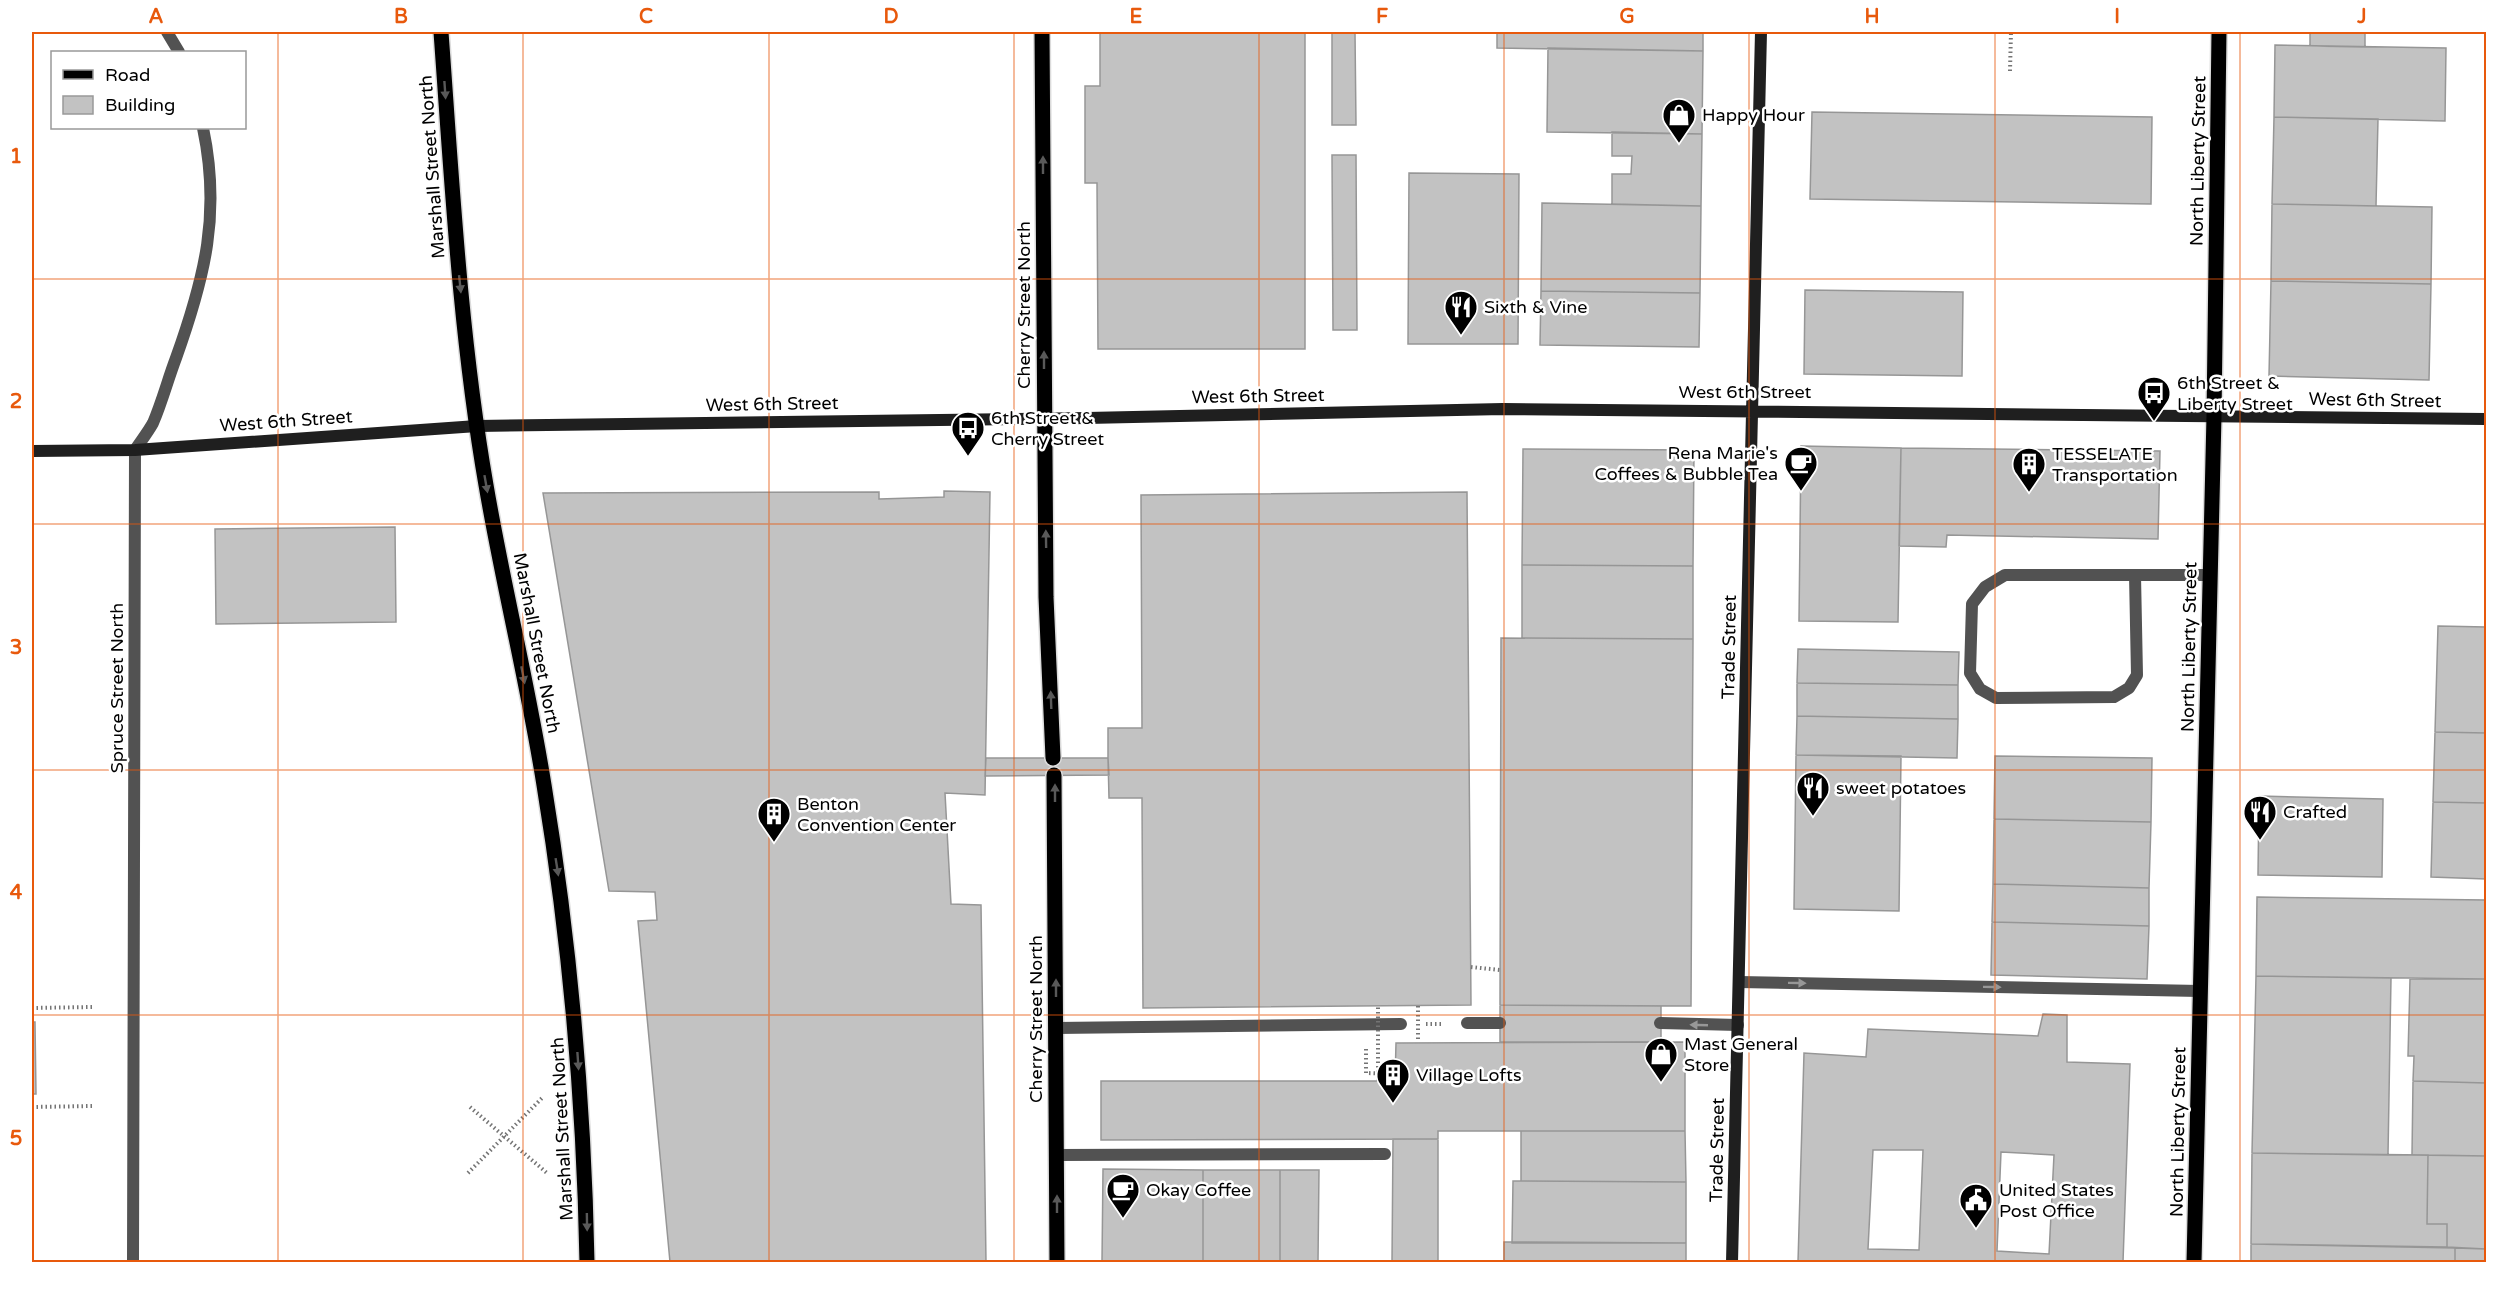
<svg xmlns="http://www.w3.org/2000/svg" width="2518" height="1294" font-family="'Varela Round',sans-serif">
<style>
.building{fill:#c2c2c2;stroke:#969696;stroke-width:1.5;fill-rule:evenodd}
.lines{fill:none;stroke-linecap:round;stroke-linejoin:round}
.primary-casing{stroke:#dbdbdb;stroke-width:18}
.path{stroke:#747474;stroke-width:4;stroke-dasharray:1.5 3;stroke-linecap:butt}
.lane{stroke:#525252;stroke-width:12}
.street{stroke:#525252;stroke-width:12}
.secondary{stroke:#1f1f1f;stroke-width:12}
.primary{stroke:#000;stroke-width:15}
.path-bridge{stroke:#747474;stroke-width:4;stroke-dasharray:1.5 3;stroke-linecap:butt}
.oneway{fill:#595959}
.oneway2{fill:#979797}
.grid{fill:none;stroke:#e8590c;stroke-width:1.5;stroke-opacity:0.55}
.labels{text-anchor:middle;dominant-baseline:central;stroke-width:5;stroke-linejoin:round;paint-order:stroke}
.poi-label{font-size:18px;fill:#000;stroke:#fff;text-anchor:start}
.street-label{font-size:18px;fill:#000;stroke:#fff}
.neatline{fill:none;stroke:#e8590c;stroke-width:2}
.grid-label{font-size:20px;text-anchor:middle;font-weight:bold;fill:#e8590c}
</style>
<rect width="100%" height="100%" fill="#fff"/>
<path class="building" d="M1100,32H1305V349H1098L1097,183H1085V86H1100Z
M1332,32H1355L1356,125H1332Z
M1497,32H1703V51L1497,48Z
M2310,32H2365V47L2310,46Z
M2275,45L2446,48L2445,121L2274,117Z
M1548,48L1703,51L1702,134L1547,132Z
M1812,112L2152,117L2151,204L1810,199Z
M2274,117L2378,119L2376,206L2272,204Z
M1612,132L1702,134L1701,206L1612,204V174H1631L1632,156H1612Z
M1332,155H1356L1357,330H1333Z
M1409,173L1519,174L1518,344H1408Z
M1542,203L1701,206L1700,293L1541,291Z
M2272,204L2432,207L2431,284L2271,281Z
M2271,281L2431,284L2429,380L2269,376Z
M1805,290L1963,292L1962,376L1804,374Z
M1541,291L1700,293L1699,347L1540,345Z
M1801,446L1901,448L1898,622L1799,621Z
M1901,448L2160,451L2158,539L1947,535L1946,547L1899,546Z
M1523,449L1694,450L1693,566L1522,565Z
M944,491L990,492L985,795L945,793L951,904L981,905L986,1262H670L638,921L657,920L655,892L609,891L543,493L879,492V499L944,497Z
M1467,492L1471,1005L1143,1008L1142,798H1109L1108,758V728H1142L1141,495Z
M395,527L396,622L216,624L215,529Z
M1522,565L1693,566V639L1522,638Z
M2438,626L2486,627V733L2435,732Z
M1501,638L1693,639L1691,1006L1500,1005Z
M1798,649L1959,652L1958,685L1797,683Z
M1797,683L1958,685V719L1797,716Z
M1797,716L1958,719L1957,758L1796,755Z
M2435,732L2486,733V803L2433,802Z
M1796,755L1901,756L1899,911L1794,909Z
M1995,756L2152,758L2151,822L1994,819Z
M986,758H1108L1109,775L985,776Z
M2259,796L2383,799L2382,877L2258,875Z
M2433,802L2486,803V879L2431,877Z
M1994,819L2151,822L2149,888L1993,884Z
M1993,884L2149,888V926L1992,922Z
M2257,897L2486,900V979L2256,976Z
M1992,922L2149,926L2147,979L1991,975Z
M2256,976L2391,978L2388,1155L2252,1153Z
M2410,979H2486V1083L2413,1081L2414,1056H2408Z
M1500,1005L1661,1006V1042H1500Z
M2043,1014L2067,1015V1062L2130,1064L2123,1262H1798L1804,1053L1866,1057L1868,1029L2038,1036ZM1873,1150H1923L1919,1250L1868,1249ZM2001,1152L2054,1155L2049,1254L1997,1251Z
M32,1022H35L36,1094H32Z
M1685,1042V1131H1438V1139L1101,1140V1081H1395L1396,1043Z
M2413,1081L2486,1083V1156L2412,1155Z
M1521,1131H1685L1686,1182L1521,1181Z
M1393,1139H1438V1262H1392Z
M2252,1153L2428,1155L2427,1224H2447V1247L2251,1244Z
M2428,1155L2486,1156V1249L2447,1247V1224H2427Z
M1103,1169L1203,1170V1262H1102Z
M1203,1170H1280V1262H1203Z
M1280,1170H1319L1318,1262H1280Z
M1513,1181L1686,1182V1243H1512Z
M1504,1242L1686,1243V1262H1504Z
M2251,1244L2455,1248V1262H2251Z
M2455,1248L2486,1249V1262H2455Z"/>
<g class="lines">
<g class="primary-casing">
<path id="primary" d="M441,32C452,183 460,335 486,485C503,585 528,684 544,785C570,943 584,1102 587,1262
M1042,32L1046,597L1053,758
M1054,775L1057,1262
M2194,1262L2214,416L2219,32"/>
</g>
<path class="path" d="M2010,71L2011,32
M1471,967L1500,970
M32,1008L92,1007
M1426,1024H1443
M1366,1049V1073L1395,1074
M32,1107L93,1106
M470,1107L547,1173
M468,1173L543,1097"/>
<path class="lane" d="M2135,575L2137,675L2129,688L2114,697L1996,698L1980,689L1970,673L1972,604L1985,587L2005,575H2210
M1739,982L2200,991
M1467,1023H1500
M1660,1023L1738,1025
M1056,1028L1401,1024
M1057,1155L1385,1154"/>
<path class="street" d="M167,32L179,52
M133,1262L135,450C141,441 148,432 153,423C162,402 168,379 176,358C205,277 221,213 203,128"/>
<path class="secondary" d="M32,451L135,450L477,426L1087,418L1503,409L2486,419
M1732,1262L1761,32"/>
<use href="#primary" class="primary"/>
<path class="path-bridge" d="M1418,1006V1042
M1378,1081V1006"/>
</g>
<defs><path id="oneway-solid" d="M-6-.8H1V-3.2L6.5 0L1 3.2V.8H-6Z" transform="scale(1.5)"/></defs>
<g class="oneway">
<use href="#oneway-solid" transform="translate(445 90) rotate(86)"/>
<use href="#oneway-solid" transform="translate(1043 165) rotate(-90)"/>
<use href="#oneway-solid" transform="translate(460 284) rotate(84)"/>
<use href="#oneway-solid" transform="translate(1044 360) rotate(-90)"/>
<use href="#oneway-solid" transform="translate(486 484) rotate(80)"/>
<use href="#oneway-solid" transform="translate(1046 539) rotate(-91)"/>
<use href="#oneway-solid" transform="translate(523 675) rotate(79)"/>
<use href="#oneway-solid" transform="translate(1051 700) rotate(-92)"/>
<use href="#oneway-solid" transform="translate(1055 793) rotate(-90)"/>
<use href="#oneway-solid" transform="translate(557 867) rotate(81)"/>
<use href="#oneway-solid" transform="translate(1056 988) rotate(-90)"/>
<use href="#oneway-solid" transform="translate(578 1061) rotate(86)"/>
<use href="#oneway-solid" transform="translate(1057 1204) rotate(-90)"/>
<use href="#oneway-solid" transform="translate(587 1222) rotate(89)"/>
</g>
<g class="oneway2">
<use href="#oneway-solid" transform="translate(1797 983) rotate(1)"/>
<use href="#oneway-solid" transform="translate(1992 987) rotate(1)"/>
<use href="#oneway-solid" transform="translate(1699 1025) rotate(-178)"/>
</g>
<path class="grid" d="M278,32V1262M523,32V1262M769,32V1262M1014,32V1262M1259,32V1262M1504,32V1262M1749,32V1262M1995,32V1262M2240,32V1262M32,279H2486M32,524H2486M32,770H2486M32,1015H2486"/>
<defs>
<g id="shop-pin" transform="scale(1.725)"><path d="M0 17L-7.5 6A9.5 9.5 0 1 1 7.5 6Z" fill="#000" stroke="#fff"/><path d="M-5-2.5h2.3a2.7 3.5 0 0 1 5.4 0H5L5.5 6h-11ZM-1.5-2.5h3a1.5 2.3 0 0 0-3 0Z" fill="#fff"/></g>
<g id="restaurant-pin" transform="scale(1.725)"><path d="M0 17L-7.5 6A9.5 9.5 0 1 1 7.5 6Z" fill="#000" stroke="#fff"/><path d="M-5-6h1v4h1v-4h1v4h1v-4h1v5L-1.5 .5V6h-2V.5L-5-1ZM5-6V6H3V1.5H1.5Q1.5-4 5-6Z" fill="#fff"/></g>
<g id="bus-pin" transform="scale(1.725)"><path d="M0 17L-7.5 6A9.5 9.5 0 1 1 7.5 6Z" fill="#000" stroke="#fff"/><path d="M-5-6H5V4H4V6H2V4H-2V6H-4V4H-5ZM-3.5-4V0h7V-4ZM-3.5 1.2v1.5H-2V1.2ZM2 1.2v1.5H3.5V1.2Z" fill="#fff"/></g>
<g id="cafe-pin" transform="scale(1.725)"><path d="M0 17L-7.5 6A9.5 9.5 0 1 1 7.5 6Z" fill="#000" stroke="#fff"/><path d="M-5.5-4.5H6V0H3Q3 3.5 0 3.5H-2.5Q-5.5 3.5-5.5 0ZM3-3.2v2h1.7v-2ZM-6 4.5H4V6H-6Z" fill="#fff"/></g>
<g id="building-pin" transform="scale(1.725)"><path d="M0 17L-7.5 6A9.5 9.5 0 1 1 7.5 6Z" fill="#000" stroke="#fff"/><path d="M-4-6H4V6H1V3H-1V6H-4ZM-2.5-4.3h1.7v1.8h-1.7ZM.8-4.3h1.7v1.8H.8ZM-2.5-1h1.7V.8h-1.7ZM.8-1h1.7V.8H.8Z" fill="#fff"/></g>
<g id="civic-pin" transform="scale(1.725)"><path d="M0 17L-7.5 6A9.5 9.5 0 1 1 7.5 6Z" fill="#000" stroke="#fff"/><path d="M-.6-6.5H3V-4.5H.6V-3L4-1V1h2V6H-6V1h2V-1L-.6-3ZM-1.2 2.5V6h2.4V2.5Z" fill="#fff"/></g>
</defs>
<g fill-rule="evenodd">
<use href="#shop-pin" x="1679" y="115"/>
<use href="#restaurant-pin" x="1461" y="307"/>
<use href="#bus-pin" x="2154" y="393"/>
<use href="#bus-pin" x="968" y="428"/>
<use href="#cafe-pin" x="1801" y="463"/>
<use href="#building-pin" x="2029" y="464"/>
<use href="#restaurant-pin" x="1813" y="788"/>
<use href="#restaurant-pin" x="2260" y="812"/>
<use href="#building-pin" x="774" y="814"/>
<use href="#shop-pin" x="1661" y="1054"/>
<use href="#building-pin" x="1393" y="1075"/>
<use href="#cafe-pin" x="1123" y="1190"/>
<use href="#civic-pin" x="1976" y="1200"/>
</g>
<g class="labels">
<g class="poi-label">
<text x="1702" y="115">Happy Hour</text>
<text x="1484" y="307">Sixth &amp; Vine</text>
<text x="2177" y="383">6th Street &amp;<tspan x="2177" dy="21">Liberty Street</tspan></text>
<text x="991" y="418">6th Street &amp;<tspan x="991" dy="21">Cherry Street</tspan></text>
<text x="1778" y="453" text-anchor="end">Rena Marie's<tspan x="1778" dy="21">Coffees &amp; Bubble Tea</tspan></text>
<text x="2052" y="454">TESSELATE<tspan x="2052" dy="21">Transportation</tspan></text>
<text x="1836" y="788">sweet potatoes</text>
<text x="797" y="804">Benton<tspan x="797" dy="21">Convention Center</tspan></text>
<text x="2283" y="812">Crafted</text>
<text x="1684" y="1044">Mast General<tspan x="1684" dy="21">Store</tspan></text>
<text x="1416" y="1075">Village Lofts</text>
<text x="1146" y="1190">Okay Coffee</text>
<text x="1999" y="1190">United States<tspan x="1999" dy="21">Post Office</tspan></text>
</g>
<g class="street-label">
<text transform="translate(2198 161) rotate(-89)">North Liberty Street</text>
<text transform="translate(432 167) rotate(-94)">Marshall Street North</text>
<text transform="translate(1024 305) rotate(-90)">Cherry Street North</text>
<text x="1745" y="392">West 6th Street</text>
<text transform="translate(1258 396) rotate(-1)">West 6th Street</text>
<text transform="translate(2375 400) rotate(1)">West 6th Street</text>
<text transform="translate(772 404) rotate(-1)">West 6th Street</text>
<text transform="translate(286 421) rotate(-4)">West 6th Street</text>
<text transform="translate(537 643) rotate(79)">Marshall Street North</text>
<text transform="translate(1729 647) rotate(-89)">Trade Street</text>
<text transform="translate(2189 647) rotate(-89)">North Liberty Street</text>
<text transform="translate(117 688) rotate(-90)">Spruce Street North</text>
<text transform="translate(1036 1019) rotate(-90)">Cherry Street North</text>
<text transform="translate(562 1129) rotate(-93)">Marshall Street North</text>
<text transform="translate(2178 1132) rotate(-89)">North Liberty Street</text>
<text transform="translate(1717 1150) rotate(-89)">Trade Street</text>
</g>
</g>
<rect width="2518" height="1294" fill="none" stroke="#ffffff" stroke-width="66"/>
<rect x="51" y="51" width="195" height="78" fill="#ffffff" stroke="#999999" stroke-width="1.5"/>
<rect x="63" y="70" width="30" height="9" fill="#000000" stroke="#999999" stroke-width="1.5"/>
<text x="105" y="81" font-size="18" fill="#000000">Road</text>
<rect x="63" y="96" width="30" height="18" fill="#c2c2c2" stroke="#999999" stroke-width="1.5"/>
<text x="105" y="111" font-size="18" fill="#000000">Building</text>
<rect x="33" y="33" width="2452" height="1228" class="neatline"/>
<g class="grid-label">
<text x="156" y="23">A</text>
<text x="401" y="23">B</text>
<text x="646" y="23">C</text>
<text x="891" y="23">D</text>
<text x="1136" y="23">E</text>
<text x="1382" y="23">F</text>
<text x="1627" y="23">G</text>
<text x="1872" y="23">H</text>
<text x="2117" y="23">I</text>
<text x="2362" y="23">J</text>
<text x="16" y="163">1</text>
<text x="16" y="408">2</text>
<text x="16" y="654">3</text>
<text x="16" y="899">4</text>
<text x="16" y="1145">5</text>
</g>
</svg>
